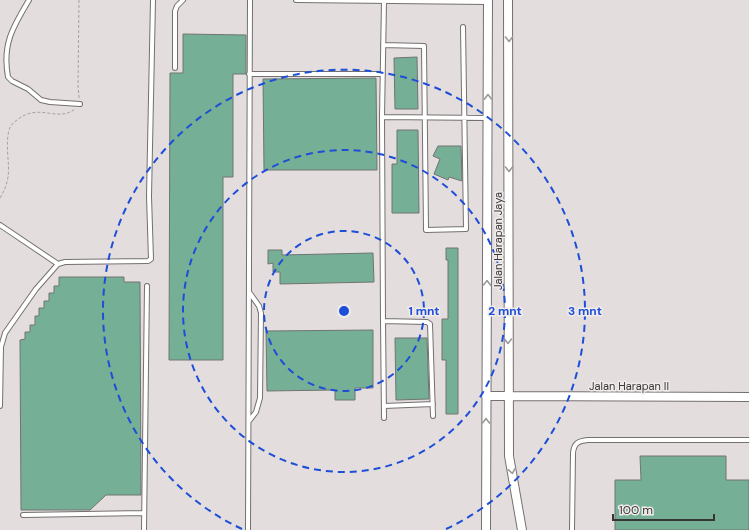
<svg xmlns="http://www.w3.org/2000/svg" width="749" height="530" font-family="'DM Sans',sans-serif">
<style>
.building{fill:#75af95;stroke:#707472}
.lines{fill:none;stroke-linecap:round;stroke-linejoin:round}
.lane-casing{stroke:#757070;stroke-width:6}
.street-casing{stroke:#757070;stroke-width:10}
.path{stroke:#a5a1a0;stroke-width:1;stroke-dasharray:3 2;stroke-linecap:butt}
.lane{stroke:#fff;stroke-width:4}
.street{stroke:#fff;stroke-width:8}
.oneway{stroke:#9b9a9a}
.ring{fill:none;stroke:#1d4ed8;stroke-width:2;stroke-dasharray:7 5}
.labels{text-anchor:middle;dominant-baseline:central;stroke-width:3;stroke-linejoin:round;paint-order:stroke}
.street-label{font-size:11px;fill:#373535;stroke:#f1ebeb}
.centre{fill:#1d4ed8;stroke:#f1ebeb;stroke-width:2}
.ring-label{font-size:12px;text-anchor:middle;font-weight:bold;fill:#1d4ed8;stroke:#f1ebeb;stroke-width:3;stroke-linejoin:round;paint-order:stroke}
</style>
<rect width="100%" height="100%" fill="#e3dedd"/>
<path class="building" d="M183,34L246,35V74H233V177H223V360H169L170,73H183Z
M417,57L418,109H395L394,58Z
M376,78L377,170H264L263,79Z
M397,130H418L419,213H392V164H397Z
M438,146H461L462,181L449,177L448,180L434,174L440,159L433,156Z
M446,248H458V414H446V360H442V319H448V260H446Z
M268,250H282V255L373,253L374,282L280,284V272H273V263L268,264Z
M59,277H124V282H140L141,495H106L90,510H21L20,340L25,339V332H30V325H35V316H39V308H44V301H49V293H54V286H59Z
M373,330V388H355V400H335V390L267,391L266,331Z
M395,338H427L429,399L396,400Z
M640,456H726V480H749V530H615V480H641Z"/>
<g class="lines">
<g class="lane-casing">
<path id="lane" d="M29,0C13,27 2,44 8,77L12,81L28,89L41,100L50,102L80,104
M296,0L488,2
M383,45L424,46L426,230L466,229L463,27
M175,68V11L177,6L183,0
M249,74H383
M382,117L488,118
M0,225L58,264
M383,321L382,117L384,1
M0,406L1,347L5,333L36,289L58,264L65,262L148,261L151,259L149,196L153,0
M384,406L433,404
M384,418L383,321L427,322L430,324L433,416
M249,421L256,412L260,398L261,313L259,306L249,292
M23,515L144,513
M144,530L147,286
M248,530L250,0
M572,530L573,453C574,443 578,441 588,440H749"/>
</g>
<g class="street-casing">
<path id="street" d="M508,0L509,456L522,530
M486,396L749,397
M486,530L488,0"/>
</g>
<path class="path" d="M79,0L78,85L79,98
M0,198C15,173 5,161 8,135C9,128 11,124 17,120C39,102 57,123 75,109"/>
<use href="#lane" class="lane"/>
<use href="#street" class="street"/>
</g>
<defs><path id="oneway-chevron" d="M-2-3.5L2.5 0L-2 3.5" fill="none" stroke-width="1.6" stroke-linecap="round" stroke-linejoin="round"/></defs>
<g class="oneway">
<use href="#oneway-chevron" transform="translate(509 39) rotate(89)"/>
<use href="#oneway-chevron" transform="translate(488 97) rotate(-91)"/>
<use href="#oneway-chevron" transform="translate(509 169) rotate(90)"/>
<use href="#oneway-chevron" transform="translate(487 283) rotate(-89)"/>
<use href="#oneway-chevron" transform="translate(508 341) rotate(91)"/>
<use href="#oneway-chevron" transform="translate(486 421) rotate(-90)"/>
<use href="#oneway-chevron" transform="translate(512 471) rotate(81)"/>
</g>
<g class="ring">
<circle cx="344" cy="311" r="80"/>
<circle cx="344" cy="311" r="161"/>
<path d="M242 529A241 241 0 1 1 446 529"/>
</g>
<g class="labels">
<g class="street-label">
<text transform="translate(498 241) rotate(-90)">Jalan Harapan Jaya</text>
<text x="629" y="386">Jalan Harapan II</text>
</g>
</g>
<circle cx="344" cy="311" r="6" class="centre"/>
<g class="ring-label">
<text x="424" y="315">1 mnt</text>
<text x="505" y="315">2 mnt</text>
<text x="585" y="315">3 mnt</text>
</g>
<path d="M613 514v6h101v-6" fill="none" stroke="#373535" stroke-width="2"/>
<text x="619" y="514" font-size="12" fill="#373535" stroke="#f1ebeb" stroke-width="3" paint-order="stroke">100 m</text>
</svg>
